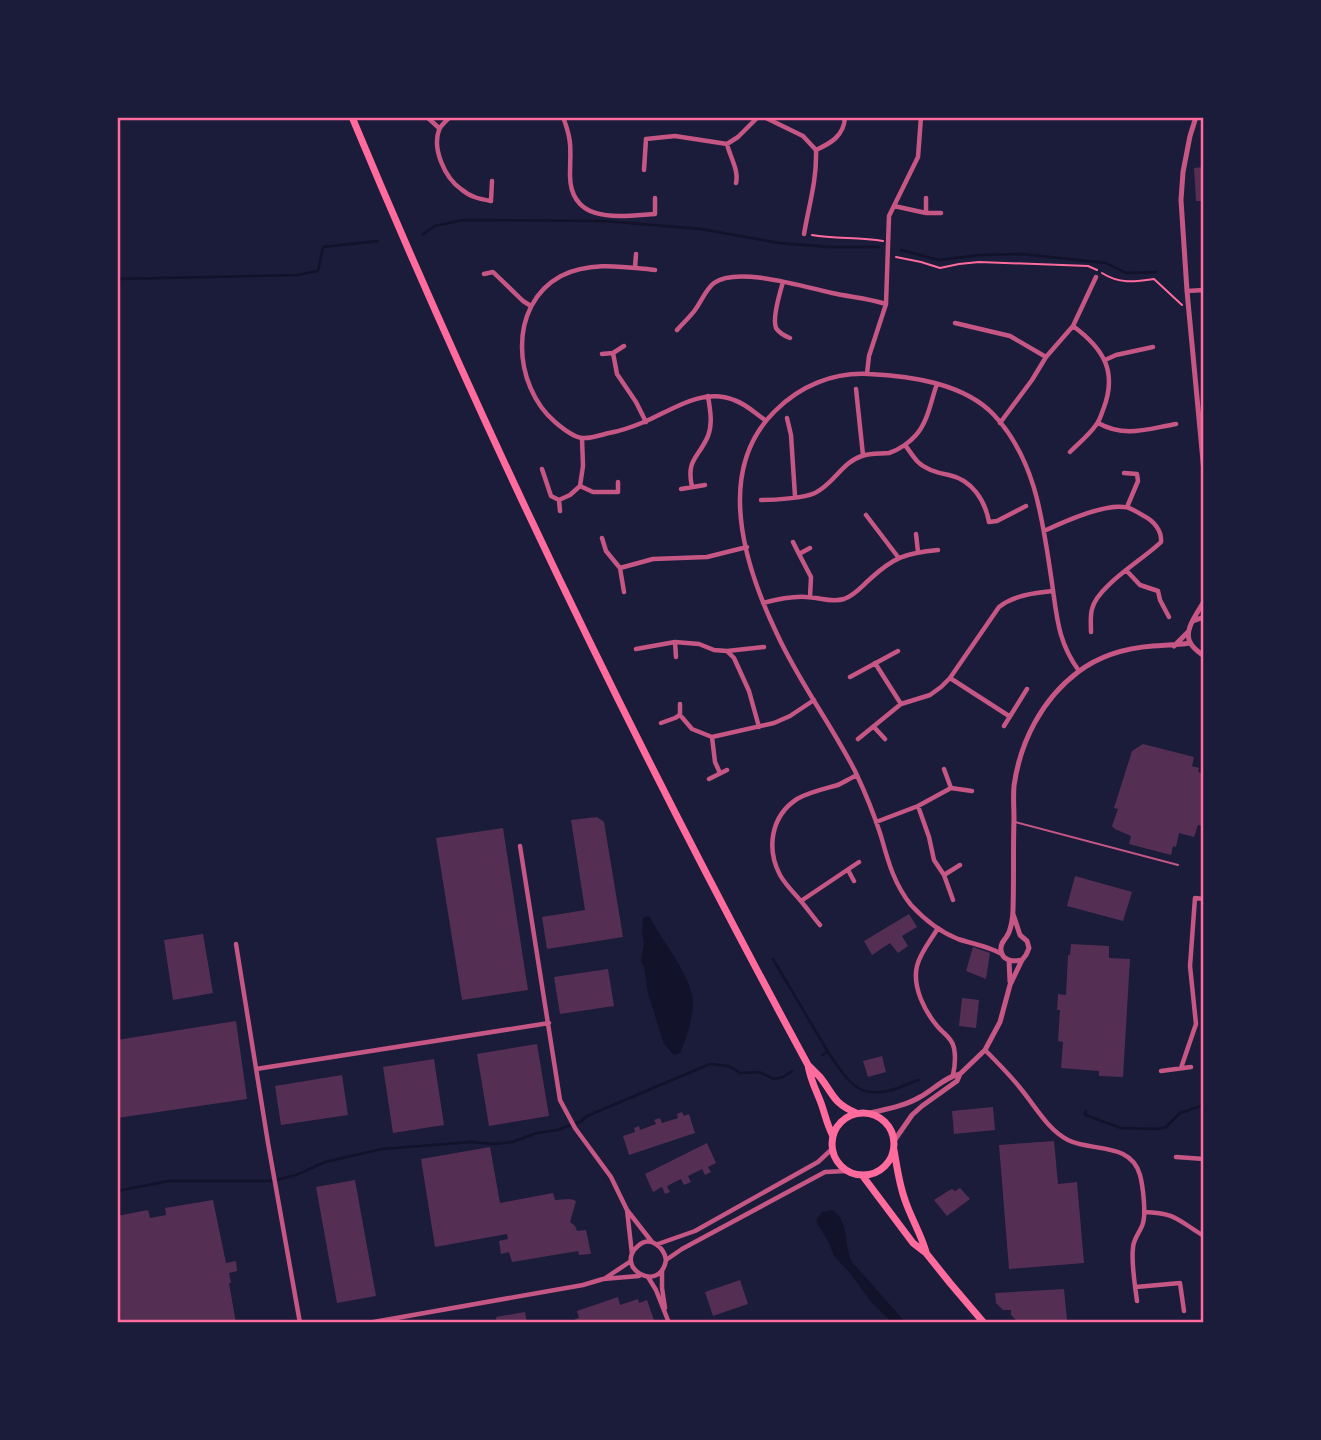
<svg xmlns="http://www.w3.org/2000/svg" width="1321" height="1440" font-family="'Source Sans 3',sans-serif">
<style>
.water{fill:#12122b}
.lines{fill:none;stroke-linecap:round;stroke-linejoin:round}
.stream{stroke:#12122b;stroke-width:2.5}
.building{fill:#542f53}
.path{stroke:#ff6b9d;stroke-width:2}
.service{stroke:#c65784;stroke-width:2}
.minor{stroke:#c65784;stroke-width:4.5}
.tertiary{stroke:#c65784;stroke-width:5}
.trunk{stroke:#ff6b9d;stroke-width:7}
.neatline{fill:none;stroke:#ff6b9d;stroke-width:2.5}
</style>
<rect width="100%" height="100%" fill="#1b1b3a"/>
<path class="water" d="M649,916C661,939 695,980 693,1005C692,1021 686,1039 680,1053L674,1055L664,1044L648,993L644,967L641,961L644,943L642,932L643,918Z
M833,1210C850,1224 843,1243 852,1262L906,1323H892L872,1303L850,1273L834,1256L829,1243L816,1221L822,1212Z"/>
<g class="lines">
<path class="stream" d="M423,234L435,226L463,220L604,221L701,229L779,243L829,247H879
M901,250L939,260L980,255L1022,254L1106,263L1126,273L1156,272
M117,279L297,275L318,271L323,247L378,241
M773,959L828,1052
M822,1055L828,1052C848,1081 858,1102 898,1088C905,1085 912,1082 919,1080
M1086,1111L1085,1115L1121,1128L1157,1129L1166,1127L1180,1113L1204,1105
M117,1191L169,1181H272L296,1175L325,1162L382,1149L471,1142L494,1144L512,1142L537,1133L557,1130L582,1121L587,1116L710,1064L729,1066L740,1073L759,1072L774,1079L783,1077L792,1071"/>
</g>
<path class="building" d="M1204,167V201H1196L1194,168Z
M1143,744L1194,757L1192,766L1199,768L1198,772L1204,774V826L1198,825L1194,837L1179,833L1176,847L1173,846L1171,855L1129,844L1131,836L1115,829L1112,826L1118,809L1114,808L1132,751Z
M597,817L604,822L623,937L547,949L542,917L585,910L571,820Z
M503,828L528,990L462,1000L436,838Z
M1075,876L1132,892L1123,921L1067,906Z
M909,914L917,927L902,936L908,946L898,953L890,943L872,955L864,941Z
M203,934L213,993L173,1000L164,940Z
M1071,944L1109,946V958L1130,959L1123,1077L1099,1076V1071L1061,1068L1063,1042L1058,1041L1060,1010H1057L1058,994L1066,995L1068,955H1070Z
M973,947L990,953L986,979L966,971Z
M608,969L614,1006L560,1014L554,977Z
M962,998L979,1000L976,1028L959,1026Z
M236,1021L247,1099L117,1118V1040Z
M537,1044L549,1116L489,1126L477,1054Z
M882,1056L886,1072L868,1077L863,1061Z
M434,1059L444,1125L393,1133L383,1067Z
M342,1075L348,1115L281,1125L275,1086Z
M993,1107L995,1130L954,1134L952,1111Z
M682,1112L684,1116L689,1114L695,1133L629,1155L623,1136L635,1132L634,1128L639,1126L640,1130L656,1124L654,1120L660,1118L662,1123L678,1118L677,1114Z
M1054,1141L1058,1184L1077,1182L1084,1263L1009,1269L999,1145Z
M707,1143L716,1163L708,1167L711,1172L705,1175L702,1169L688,1176L691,1182L684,1185L681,1179L667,1186L670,1192L665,1194L662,1187L653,1192L645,1174Z
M490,1147L500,1203L553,1193L555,1200L570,1199L576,1201L570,1222L575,1226L577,1231L586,1230L591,1254L579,1255L578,1251L512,1262L509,1252L501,1254L499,1241L508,1239L507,1234L435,1247L421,1159Z
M355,1180L376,1296L337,1303L316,1187Z
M960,1188L970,1199L947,1216L934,1200L948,1191L952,1189L955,1191Z
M213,1200L226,1263L236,1261L237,1271L229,1273L231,1283H229L236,1323H117V1216L148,1210L150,1218L166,1215L165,1208Z
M740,1280L748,1304L713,1316L705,1292Z
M1064,1289L1067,1320L1019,1323L1011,1315V1310H1003L996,1303L995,1293Z
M618,1297L620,1305L638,1299L639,1303L647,1300L655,1323H577L575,1319L579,1318L577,1311Z
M525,1312L527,1323H497L496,1317Z"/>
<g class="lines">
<path class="path" d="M812,235C835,239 859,237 883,241
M896,257L921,262L940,268L959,264L979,262L1088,266L1097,270
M1102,273C1119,284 1134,282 1154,279L1182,305"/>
<path class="service" d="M1015,822L1178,865"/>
<path class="minor" d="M427,117L439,128
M450,117C446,121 441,125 439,130C432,149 445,178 461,189C470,197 480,199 491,201L492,181
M563,117C573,143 570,150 570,176C571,225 621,216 655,214V198
M764,117L803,136L816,150C817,180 809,205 804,234
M727,144C730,157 739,170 736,183
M816,150C831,143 844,136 845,117
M644,170L646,139L675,136L727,144L738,137L758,117
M926,198V213
M894,206L926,213H941
M635,268L636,254
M655,270C624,267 591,261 561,276C507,305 513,386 555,422C562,428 573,437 582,438C590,439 601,435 609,433C621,431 632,427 644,422C672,410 703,387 734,400C746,404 755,413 765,420
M484,274L493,272L523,301L531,306
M783,282C780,292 772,318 776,328C779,333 785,336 790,338
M1187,291L1204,290
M955,323L1010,336L1046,357
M677,330C683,323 690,317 695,310C701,302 706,289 714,283C737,266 805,287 832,293C850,297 868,298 886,304
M613,353L617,374L636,402L646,422
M602,354L613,353L624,346
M1105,360L1116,355L1153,347
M867,374L869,356L886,304L889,216L918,157L921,117
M856,389L863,455
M787,418L791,435L795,496
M1000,423L1032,380L1046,357L1073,326L1096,277
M1098,423C1125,438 1147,429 1176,424
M905,445C909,450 913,457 918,462C926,470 938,473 949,475C972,480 985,500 989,522L997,521L1026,506
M1070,452C1079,443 1089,435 1096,425C1100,420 1101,415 1103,410C1118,372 1104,349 1073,326
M542,469L551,496L559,500L570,495L580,486L593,492H618V482
M1124,473L1137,474L1138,481L1127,507
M580,486L583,466L582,438
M692,487C686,459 698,459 708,436C713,423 710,409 708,396
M681,489L705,485
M559,500L560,511
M761,500C775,500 804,498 815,493C834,484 842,462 862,456C871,453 881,454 889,453C899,450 910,442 916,435C928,422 931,400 937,384
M866,515L898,557
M1044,531C1063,522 1104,504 1124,507C1131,507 1138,513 1144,516C1154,521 1162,531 1161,542C1144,559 1097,586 1092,609C1090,616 1091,625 1091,632
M916,534L918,552
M602,538L606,551L620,568L624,592
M793,542L799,554L810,548
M799,554L811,577L810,597
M620,568L653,559L707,557L747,547
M1126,570L1140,585L1158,591L1160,600L1169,617
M763,603C778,599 791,596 806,597C819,597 831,603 844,599C855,595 862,586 870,579C894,557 906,553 938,550
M675,642L676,657
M636,649L675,642L699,644L714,650L727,651L734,658L749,691L759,727
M727,651L764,647
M875,663L901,704
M850,677L898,651
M950,678L1009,716
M680,715L692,729L712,737L715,762L720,773
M661,723L675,718L680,715V704
M1004,726L1027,689
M874,727L885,739
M712,737L774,723L790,716L814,700
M858,739L901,704L930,695L941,687L950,678L999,607C1015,595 1034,593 1053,591
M944,769L951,788
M709,779L727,770
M918,806L929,837L934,860L944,875L953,900
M876,822L918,806L951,788L972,791
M520,846L560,1100L575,1128L611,1177L627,1210L652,1242
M848,870L854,881
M944,875L960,865
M801,901L859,862
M820,925C813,917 807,908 800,900C793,892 785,884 780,875C766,848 771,816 797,799C809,792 824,789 838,785C844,782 851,778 857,775
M938,928C931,940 920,953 917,966C912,987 925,1012 938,1027C944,1034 952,1038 954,1048C956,1058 955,1066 953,1075
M236,944L268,1143L300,1323
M1002,954C988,946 973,944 958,939C940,932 924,919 911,905C894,884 888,861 881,836C874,814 865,792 855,771C831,724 799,682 777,634C745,567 714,471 775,411C800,386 833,372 869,374C910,376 964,383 994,415C1037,461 1043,524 1052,583C1057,618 1058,642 1079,671
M985,1050C998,1063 1010,1075 1021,1089C1035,1106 1048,1130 1068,1140C1092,1152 1131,1142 1140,1175C1143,1186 1146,1213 1143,1223C1141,1231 1133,1239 1133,1248C1131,1263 1135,1285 1137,1301
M1181,1068L1196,1024L1190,966L1195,898L1204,899
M256,1069L549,1023
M1161,1071L1191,1067
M1176,1157L1204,1159
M627,1210L632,1254
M1144,1212C1177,1213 1177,1220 1204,1236
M658,1244L695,1231L818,1162L832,1149
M666,1260C664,1247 650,1235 638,1246C613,1267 660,1295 666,1260L682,1249L825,1172L847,1171
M662,1271V1288L665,1308
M648,1277L656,1290L669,1323
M604,1279L631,1261
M1136,1287L1180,1283L1184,1311
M368,1323L583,1285L603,1279L639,1276"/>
<path class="tertiary" d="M1196,117L1190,136L1183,172L1181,200L1187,291L1204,472
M1204,601C1198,613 1182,631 1191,644C1194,649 1200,653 1204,656
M1193,621L1204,617
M1174,646L1188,632
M1009,960L1010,982
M1022,960C1013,962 1002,961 1001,950C1000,943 1004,941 1007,936C1011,930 1013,917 1013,910C1014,880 1013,849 1014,819C1014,808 1013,797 1014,786C1020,742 1042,699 1078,672C1099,656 1126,648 1153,646C1166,645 1177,645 1190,643
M870,1113C887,1109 905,1106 920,1097C933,1090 945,1077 960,1074
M894,1141L912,1115L922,1106L957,1081L960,1074L985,1050L1000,1022L1010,985L1022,960L1026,955L1029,948L1027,941L1020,935L1013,914"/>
<path class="trunk" d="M352,117C487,441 641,757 808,1065C812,1069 816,1073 820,1077C834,1095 833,1103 856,1113
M808,1065C810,1079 816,1090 821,1103C825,1114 827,1125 833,1136
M832 1144a31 31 0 1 1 62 0a31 31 0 1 1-62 0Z
M894,1150C897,1167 899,1184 905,1200C911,1218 921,1234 926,1252
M862,1175L913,1243L926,1253L950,1283L984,1323"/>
</g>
<rect width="1321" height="1440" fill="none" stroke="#1b1b3a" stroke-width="238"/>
<rect x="119" y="119" width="1083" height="1202" class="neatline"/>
</svg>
